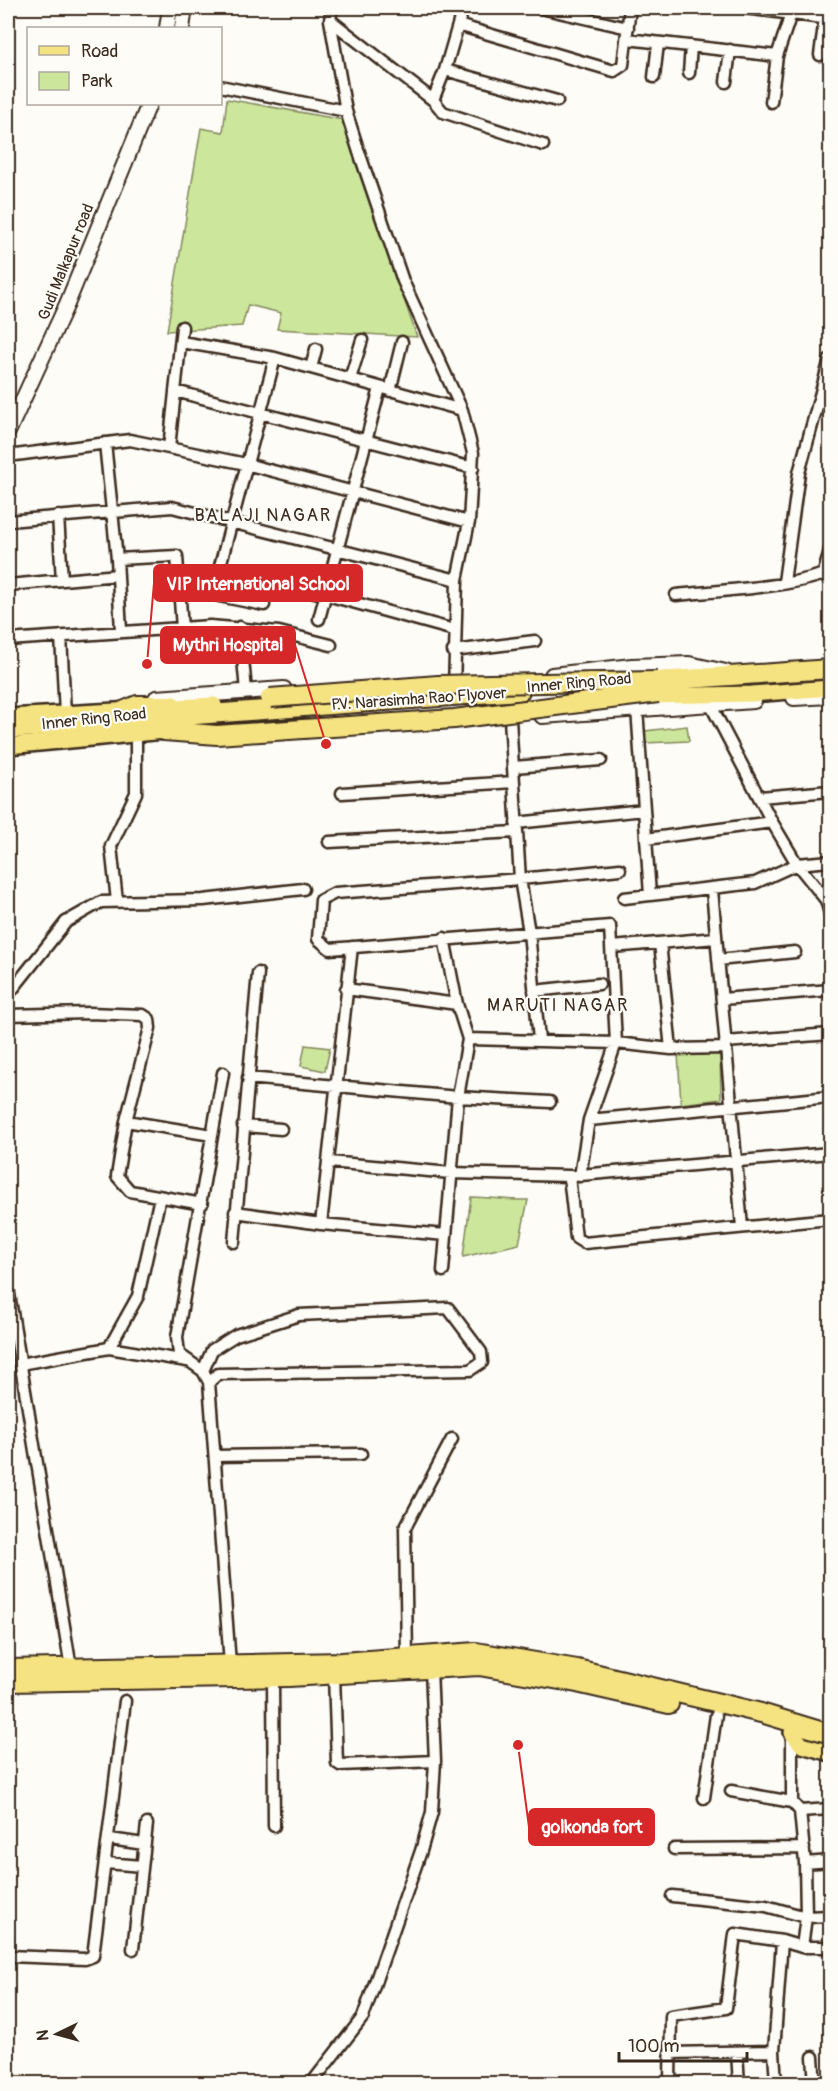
<svg xmlns="http://www.w3.org/2000/svg" width="838" height="2091" font-family="Pangolin,sans-serif">
<style>
.green{fill:#cce69c;stroke:#84885d;stroke-width:1.5}
.lines{fill:none;stroke-linecap:round;stroke-linejoin:round}
.street-casing{stroke:#3b2a1e;stroke-width:15}
.secondary-casing{stroke:#3b2a1e;stroke-width:18}
.primary-casing{stroke:#3b2a1e;stroke-width:20}
.highway-casing{stroke:#3b2a1e;stroke-width:22}
.street{stroke:#fdfcf7;stroke-width:10}
.secondary{stroke:#fdfcf7;stroke-width:14}
.primary{stroke:#f5e381;stroke-width:15}
.highway{stroke:#f5e381;stroke-width:18}
.highway-bridge-casing{stroke:#3b2a1e;stroke-width:22;stroke-linecap:butt}
.highway-bridge{stroke:#f5e381;stroke-width:18}
.labels{text-anchor:middle;dominant-baseline:central;stroke-width:4.5;stroke-linejoin:round;paint-order:stroke}
.street-label{font-size:16px;fill:#3b2a1e;stroke:#fdfcf7}
.neighbourhood-label{font-size:18px;letter-spacing:1.5px;fill:#3b2a1e;stroke:#fdfcf7}
.leader{fill:none;stroke:#d62828;stroke-width:2}
.callout-dot{fill:#d62828;stroke:#fdfcf7;stroke-width:2}
.callout{fill:#d62828;stroke:#d62828;stroke-width:2}
.callout-label{font-size:18px;text-anchor:middle;font-weight:bold;fill:#fff}
</style>
<rect width="100%" height="100%" fill="#fdfcf7"/>
<filter id="ink" filterUnits="userSpaceOnUse"><feTurbulence type="fractalNoise" baseFrequency=".0167" numOctaves="2"/><feDisplacementMap in="SourceGraphic" scale="12" xChannelSelector="R" yChannelSelector="G"/><feConvolveMatrix kernelMatrix="1 2 1 2 8 2 1 2 1" color-interpolation-filters="sRGB"/></filter>
<g filter="url(#ink)">
<path class="green" d="M227,99L343,120L417,337L277,329L281,313L248,305L242,326L167,331L201,128L223,132Z
M687,726L689,741L645,743V731Z
M305,1045L330,1048L325,1071L301,1066Z
M720,1051L721,1099L681,1104L678,1054Z
M471,1197C491,1197 508,1201 528,1200L519,1244L463,1257Z"/>
<g class="lines">
<g class="street-casing">
<path id="street" d="M332,8L330,20L433,100L443,112L543,145
M541,8L628,28
M745,8L830,19
M330,20L346,111L358,149L403,281L462,410L473,453L469,522L457,580L454,690
M458,25L614,71L623,65L630,8
M627,39L777,56
M820,55L825,18
M445,70L557,101
M689,73L691,46
M654,77L658,44
M726,82L730,50
M220,86L346,111
M433,100L445,70L463,8
M771,102L777,56L793,8
M181,342L275,358
M311,368L316,349
M350,379L362,340
M175,391L473,468
M390,391L402,342
M105,443L117,559L121,631
M169,448L182,327
M8,456L130,440L246,464L469,522
M58,516L62,580
M8,521L172,507L457,580
M117,559L177,556L182,629
M219,569L327,595L454,630
M823,576L830,550
M784,582L799,473L830,359
M8,585L118,575
M676,595C713,591 801,587 830,571
M264,605L219,596L215,593V585L275,358L462,410
M319,619L380,388
M240,627L246,691
M61,636L65,714
M8,640L210,626L279,632L331,645
M453,651L535,641
M707,698L772,822L797,864L826,900L830,914
M637,708L650,895
M510,719L520,879L529,932L539,1040
M514,767L601,760
M342,793L514,782
M760,797L830,791
M516,823L644,810
M646,839L772,822
M329,842L516,832
M712,890L742,1227
M624,898L755,883L797,864L830,861
M117,901L111,846L136,793V733
M660,943L671,1049
M612,947L716,938
M718,960L795,952
M346,989L457,1004
M534,991L599,984
M8,995L66,922L101,902L203,900L303,889
M722,999L830,990
M8,1015L89,1013L143,1015L149,1019L150,1028L126,1121L117,1176L130,1191L202,1204
M468,1039L616,1043L671,1049L726,1048
M725,1042L830,1034
M223,1073L177,1337L179,1354L203,1371L209,1382L230,1664
M248,1078L458,1097L550,1102
M589,1120L830,1097
M126,1121L212,1135
M243,1126L281,1129
M329,1162L451,1173L569,1176L830,1153
M569,1176L576,1238L584,1243L830,1219
M580,1176L589,1120L616,1043L610,926L330,949L318,939L321,900L335,893L520,879L620,869
M235,1212L321,1224L446,1235
M321,1224L352,947
M234,1242L258,973
M443,1271L458,1097L468,1039L457,1004L444,938
M8,1288L71,1668
M109,1348L138,1296L160,1197
M20,1364L109,1348L187,1361
M203,1371L212,1350L236,1335L299,1315L448,1308L481,1352L482,1362L470,1370L218,1374L209,1382
M215,1456L361,1454
M407,1657L405,1528L452,1439
M334,1675L337,1763L340,1765L435,1761
M273,1678L274,1826
M792,1733V1802L800,1811L805,1863L806,1917L802,1947
M731,1791L792,1802
M704,1798L716,1715
M800,1811L830,1809
M110,1839L144,1844
M674,1849L804,1848
M106,1863L142,1866
M805,1863L830,1861
M672,1896L766,1906L806,1917L830,1916
M782,1941L802,1947H830
M133,1949L147,1824
M8,1956L85,1959L93,1956L125,1701
M737,2052L739,2084
M670,2053L774,2051
M813,2057L815,2084
M311,2084L363,2017L421,1851L432,1812L435,1761L431,1669
M670,2084L671,2016L726,2008L735,1934L782,1941L774,2051L776,2084"/>
</g>
<g class="secondary-casing">
<path id="secondary" d="M167,28L170,8
M182,28L185,8
M8,432L67,304L149,104
M552,675L632,666L689,664L726,672
M156,698L284,689
M794,698L830,696
M542,716L754,701"/>
</g>
<g class="primary-casing">
<path id="primary" d="M648,696L752,694L830,688
M160,708L214,705
M8,717L133,710
M8,746L175,730
M792,1733L802,1745L830,1753"/>
</g>
<g class="highway-casing">
<path id="highway" d="M644,682L830,669
M123,711L137,705H172
M8,729L520,691
M164,731L217,735L303,729
M8,1669L342,1662L476,1652L577,1669L761,1713L830,1734
M8,1682L289,1677L479,1666L577,1683L669,1704"/>
</g>
<use href="#street" class="street"/>
<use href="#secondary" class="secondary"/>
<use href="#primary" class="primary"/>
<use href="#highway" class="highway"/>
<g class="highway-bridge-casing">
<path id="highway-bridge" d="M270,698L438,685L657,681
M303,729L454,719L658,693"/>
</g>
<use href="#highway-bridge" class="highway-bridge"/>
</g>
</g>
<g class="labels">
<g class="street-label">
<text transform="translate(66 262) rotate(-68)">Gudi Malkapur road</text>
<text transform="translate(579 683) rotate(-5)">Inner Ring Road</text>
<text transform="translate(419 699) rotate(-4)">P.V. Narasimha Rao Flyover</text>
<text transform="translate(94 719) rotate(-6)">Inner Ring Road</text>
</g>
<g class="neighbourhood-label">
<text x="263" y="515">BALAJI NAGAR</text>
<text x="558" y="1005">MARUTI NAGAR</text>
</g>
</g>
<path class="leader" d="M147 664L154 583M326 744L295 645M518 1745L529 1827"/>
<g class="callout-dot">
<circle cx="147" cy="664" r="6"/>
<circle cx="326" cy="744" r="6"/>
<circle cx="518" cy="1745" r="6"/>
</g>
<g class="callout">
<rect x="154" y="565" width="208" height="36" rx="6"/>
<rect x="161" y="627" width="134" height="36" rx="6"/>
<rect x="529" y="1809" width="125" height="36" rx="6"/>
</g>
<g class="callout-label">
<text x="258" y="590">VIP International School</text>
<text x="228" y="651">Mythri Hospital</text>
<text x="592" y="1833">golkonda fort</text>
</g>
<rect width="838" height="2091" fill="none" stroke="#fdfcf7" stroke-width="30"/>
<rect x="15" y="15" width="808" height="2061" fill="none" stroke="#3b2a1e" stroke-width="2" filter="url(#ink)"/>
<rect x="27" y="27" width="195" height="78" fill="#fdfcf7" stroke="#afa8a0" stroke-width="1.5"/>
<rect x="39" y="46" width="30" height="9" fill="#f5e381" stroke="#afa8a0" stroke-width="1.5"/>
<text x="81" y="57" font-size="18" fill="#3b2a1e">Road</text>
<rect x="39" y="72" width="30" height="18" fill="#cce69c" stroke="#afa8a0" stroke-width="1.5"/>
<text x="81" y="87" font-size="18" fill="#3b2a1e">Park</text>
<g transform="translate(57 2034) rotate(265)" stroke="#fdfcf7" stroke-width="4.5" paint-order="stroke">
<path d="M0-4.5L10 22L0 15L-10 22Z" fill="#3b2a1e"/>
<text y="-9" font-size="16" font-weight="bold" text-anchor="middle" fill="#3b2a1e">N</text>
</g>
<path d="M619 2052v9h128v-9" fill="none" stroke="#3b2a1e" stroke-width="3"/>
<text x="628" y="2052" font-size="18" fill="#3b2a1e" stroke="#fdfcf7" stroke-width="4.5" paint-order="stroke">100 m</text>
</svg>
